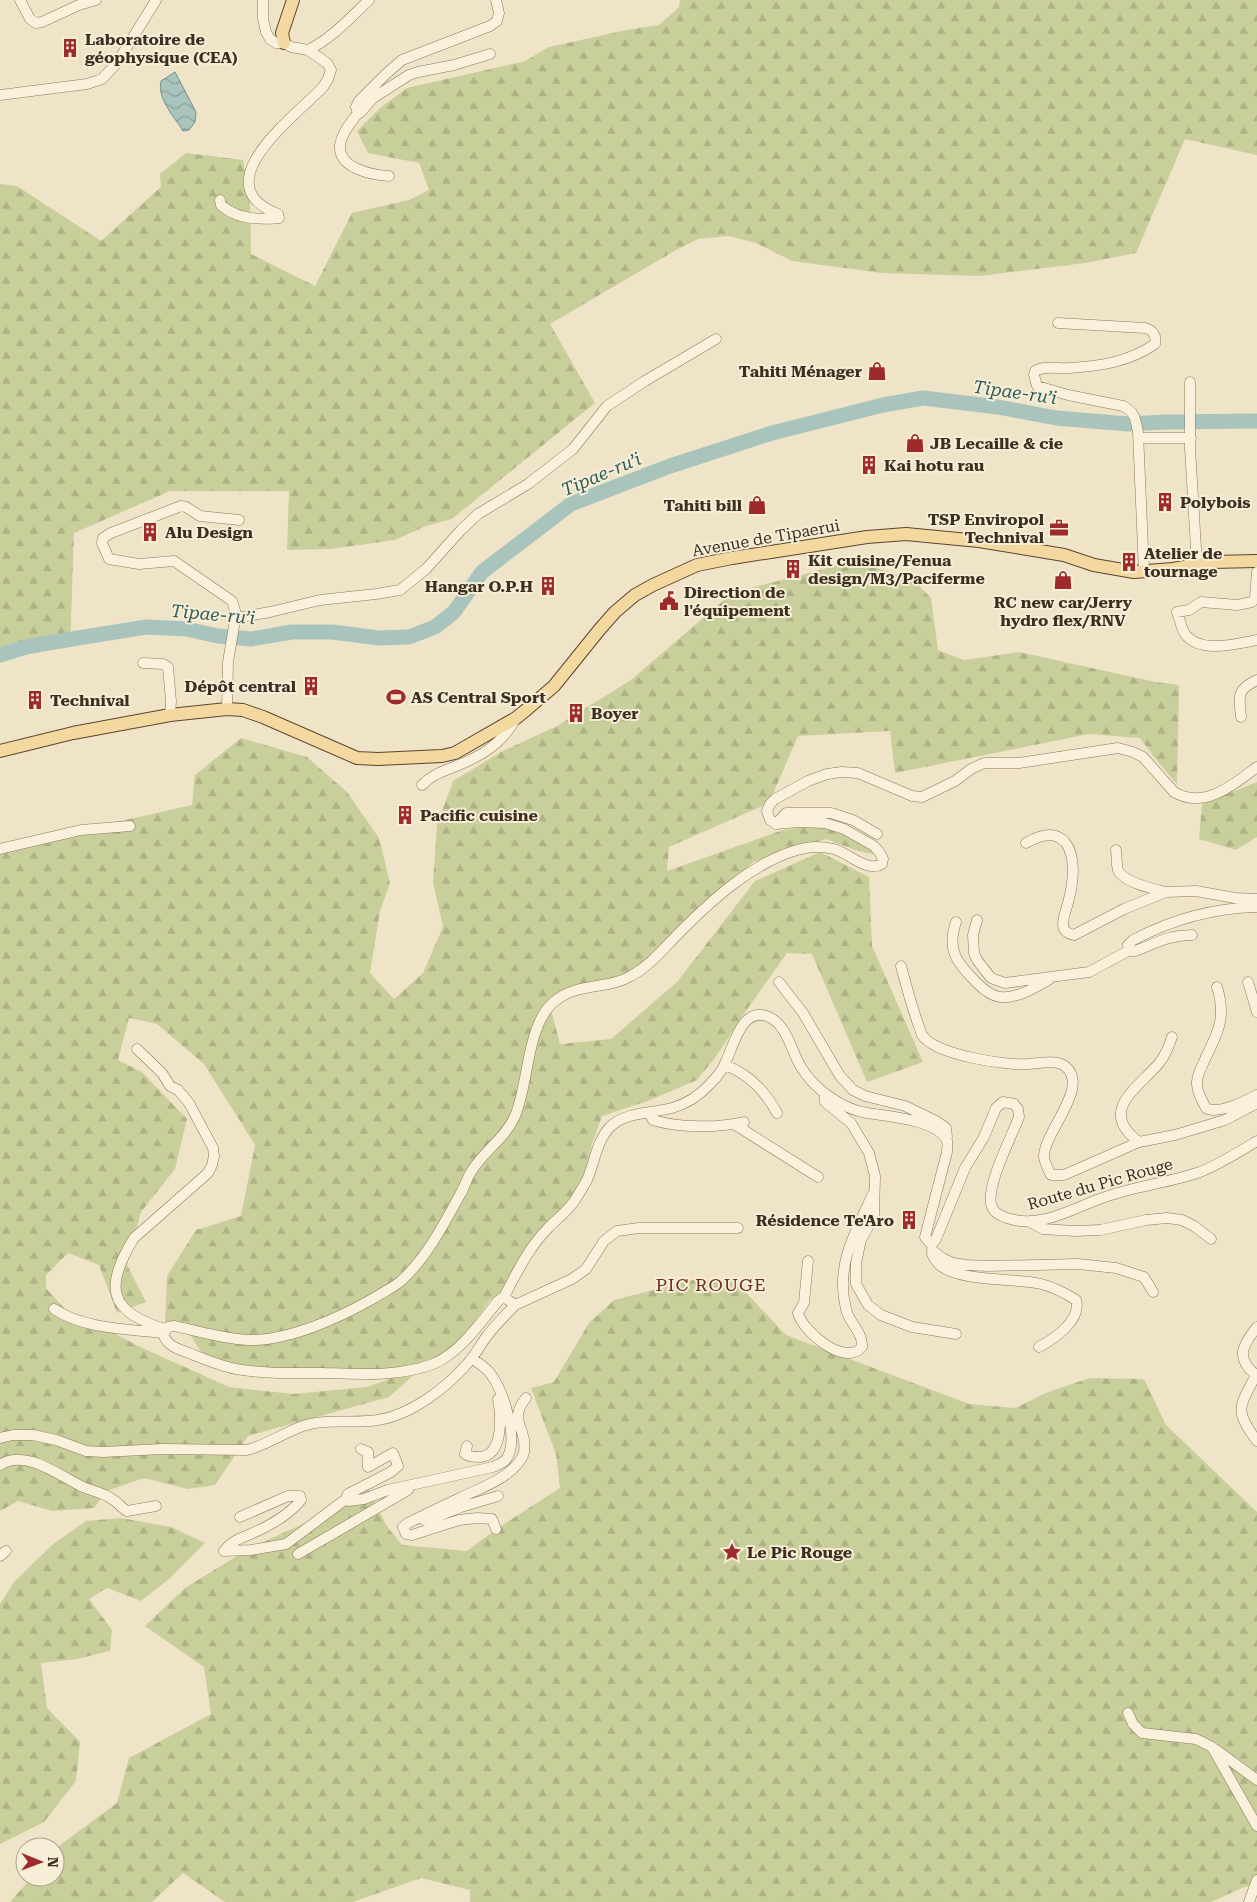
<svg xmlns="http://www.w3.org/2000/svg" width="1257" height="1902" font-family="'Roboto Serif',serif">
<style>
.forest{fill:url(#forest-firs)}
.water{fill:url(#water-waves);stroke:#6f938a}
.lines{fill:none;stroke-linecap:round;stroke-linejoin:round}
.river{stroke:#a9c4bc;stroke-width:15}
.minor-casing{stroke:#8d765c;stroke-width:11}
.major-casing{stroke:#5b4430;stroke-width:14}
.minor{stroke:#faf1dc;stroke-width:10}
.major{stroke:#f3d9a0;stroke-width:12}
.labels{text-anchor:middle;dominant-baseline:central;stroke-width:4;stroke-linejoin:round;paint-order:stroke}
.poi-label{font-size:16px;font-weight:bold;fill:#3d2e20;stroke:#f7eed8;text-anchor:start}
.street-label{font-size:16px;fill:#3d2e20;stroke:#f7eed8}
.water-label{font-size:18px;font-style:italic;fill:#2f5d5a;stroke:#f7eed8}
.neighbourhood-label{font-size:18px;letter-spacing:1px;fill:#6b2e1e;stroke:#f7eed8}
</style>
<defs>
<pattern id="forest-firs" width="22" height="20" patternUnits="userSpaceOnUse" patternTransform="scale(1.25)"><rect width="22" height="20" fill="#c9cf9b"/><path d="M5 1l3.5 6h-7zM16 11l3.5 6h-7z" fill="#aeb285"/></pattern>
<pattern id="water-waves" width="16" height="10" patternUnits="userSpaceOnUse" patternTransform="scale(1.25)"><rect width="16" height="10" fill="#a9c4bc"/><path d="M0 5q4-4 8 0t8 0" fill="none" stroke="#8ba098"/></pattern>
</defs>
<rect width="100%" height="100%" fill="#f0e4c8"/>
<path class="forest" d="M680,0H1257V155L1185,139L1136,253L1085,263L979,276L882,273L792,261L756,243L729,236L698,239L676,250L550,324L595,403L452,519L426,526L395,540L331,549L287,550L289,491H170L74,533L70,647L0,659V184L17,186L101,241L161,187L160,174L186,153L243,160L250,201L251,254L315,286L352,213L409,200L429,190L419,163L368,153L357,131L380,108L407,88L525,61L549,47L626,30L659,25L679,7Z
M854,561L912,579L931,598L938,650L964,660L1019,652L1155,682L1179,685L1177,784L1158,762L1140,738L1089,734L895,773L890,731L798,736L769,803L669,847L667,871L783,830L822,824L853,834L878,855L858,851L826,839L753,862L701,911L667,946L615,983L560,996L550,1006L560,1044L611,1039L677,982L755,881L820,852L869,877L872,946L923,1062L867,1082L812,954L787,953L748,1008L717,1055L697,1080L648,1101L602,1116L592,1144L583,1180L514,1274L498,1295L490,1300L459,1343L432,1365L374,1373L319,1372L208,1363L187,1330L170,1328L164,1346L167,1276L196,1230L241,1216L255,1145L204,1064L157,1024L129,1018L118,1060L142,1072L187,1119L175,1169L141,1212L127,1265L146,1302L117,1313L99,1265L68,1253L46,1275V1288L72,1317L110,1331L138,1346L229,1387L293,1394L367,1387L423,1367L389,1397L248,1436L215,1485L188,1489L144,1478L107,1491L94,1508L52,1511L18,1501L0,1511V852L46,838L192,805L195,775L241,738L307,757L347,792L379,838L390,883L380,911L370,973L394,999L423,973L443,927L433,882L437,825L453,781L501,752L557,726L631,680L732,593Z
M1257,782V837L1236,850L1199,839L1202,804Z
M693,1280L735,1281L786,1335L969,1404L1015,1408L1048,1392L1090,1378L1144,1379L1166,1425L1257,1512V1884L1244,1887L1211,1902H470V1890L421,1878L353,1902H225L183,1873L152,1902H10L32,1877H55V1851L60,1845L117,1803L129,1758L211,1714L204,1667L145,1626L185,1588L250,1548L322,1515L367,1486L386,1525L402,1545L467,1551L495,1530L560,1488L556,1454L531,1388L554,1382L589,1323L614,1300Z
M121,1518L171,1527L205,1543L169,1579L141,1601L107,1588L89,1599L112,1630L110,1651L77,1659L41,1663L47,1708L80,1742L76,1781L44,1822L0,1844V1604L14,1582L52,1545L86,1521Z"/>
<path class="water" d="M175,72L196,112L195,122L189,130L183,131C174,116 157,99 161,81Z"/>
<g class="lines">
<path class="river" d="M0,655L29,646L146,627L186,629L218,636L251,639L292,632H332L379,638L409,637L435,627L454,612L482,572L571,504L670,466L772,433L883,405L923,398L998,407L1056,418L1128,424L1165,422L1257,421"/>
<g class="minor-casing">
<path id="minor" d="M20,0L30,19L36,23L42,22L79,5L96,0
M308,50C331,39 350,18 369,0
M490,54L454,65L418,72L409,75L373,98L360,113H358L356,107L359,101L386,74L402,60L490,26L497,21L499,13L496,0
M0,95L87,84L102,79L117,63L156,0
M358,113C351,123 342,132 340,145C338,168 371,175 389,176
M220,200L221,205C236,219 260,220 279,218L278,214C201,184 297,115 323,87L328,79L331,70L327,63L308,50L291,47L284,43H276L270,39L266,32L263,19V0
M1058,323L1145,328C1153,330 1157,336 1155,344C1129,362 1100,366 1070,368C1059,369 1045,365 1035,371L1034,375L1037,386L1068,395L1123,406C1136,413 1135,419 1138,432L1144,572
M1190,382V448L1197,565
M1139,438H1191
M1257,572L1255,598L1252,602L1237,605L1201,602L1189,610L1177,612C1180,619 1181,628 1185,634C1200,654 1236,644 1257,640
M236,618L270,612L320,600L376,594L400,590L426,569L461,530L478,514L528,484L573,449L607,406L645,381L716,339
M143,663L163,664L168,667L171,701L170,715
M227,709L228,662L236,614L232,601L174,561L139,564L109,559L102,543L103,538L111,533L181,506L186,507L200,516L239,520
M1241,717C1239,696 1236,690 1257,680
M422,785C433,774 442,772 456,766C482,756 503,743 516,718
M776,824L786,813H831L853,820L877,834
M1026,843C1038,836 1054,830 1065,842C1077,857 1073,885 1068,903C1066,910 1061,922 1064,929C1066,933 1070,934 1074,935L1124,909L1166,892L1196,891L1235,898L1257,899
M0,849L81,830L130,826
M1116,850C1117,856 1116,864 1118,870C1123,882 1153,889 1165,892
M977,920L973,935L974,953L977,960L991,978L1005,983L1089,972L1130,950
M956,922C946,951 958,964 977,983C983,989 991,996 1000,997C1017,999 1036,987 1050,979
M1192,935C1166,936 1159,942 1135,951H1131L1128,945L1133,940C1173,919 1212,908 1257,907
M901,966C906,985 911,1003 917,1021C919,1025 920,1031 922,1035C935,1055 1007,1066 1029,1064C1040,1063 1058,1059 1066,1067C1090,1088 1043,1133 1044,1157C1045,1164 1048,1169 1051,1175H1064L1139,1142L1175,1135L1225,1120L1257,1103
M779,982L803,1013L840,1076L853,1090L865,1096L905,1106L936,1121L946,1128L947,1137
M1248,982L1257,1012
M1217,987C1226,1016 1219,1031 1206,1057C1203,1065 1197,1074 1197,1082C1196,1090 1202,1101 1206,1108C1217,1115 1246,1101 1257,1095
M137,1049L162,1073L170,1086L178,1090L189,1103L213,1148L214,1156L212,1165L208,1173L134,1238C104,1287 108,1312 165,1329
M724,1065C748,1073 765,1091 777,1113
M824,1093L825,1102L851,1123L869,1153L875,1176L874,1216L861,1240L856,1263V1284L868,1305L881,1315L912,1327L956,1334
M649,1113L653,1120C678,1128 718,1128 744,1122
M734,1124L818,1177
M1139,1142C1096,1110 1140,1087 1160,1062C1166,1054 1169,1046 1172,1037
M1030,1222L1043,1229L1075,1231L1100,1230L1146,1220L1167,1218L1182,1220L1194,1226L1211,1239
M932,1250L942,1258L953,1263L966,1265L988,1266L1078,1264L1116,1268L1144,1277L1153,1292
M932,1254C934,1258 937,1263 941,1266C962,1282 1016,1278 1041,1284C1054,1287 1065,1293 1076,1300C1082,1320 1054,1339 1039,1347
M808,1261L804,1303L798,1313C803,1332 845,1367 862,1347C863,1331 849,1324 846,1309C835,1266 855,1232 873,1194
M504,1297C517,1272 529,1247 549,1227C558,1218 568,1211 575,1200C579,1194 583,1187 587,1180C595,1162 596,1141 611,1126C626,1112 653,1113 672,1108C686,1104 700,1095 710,1084C717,1077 724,1068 727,1059C734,1044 743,1005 769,1017C788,1026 791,1051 801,1067C814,1089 842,1109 867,1113C887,1116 939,1120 947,1141C948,1144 947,1148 947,1152L925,1237L930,1243H933L936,1239L965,1168L984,1137L996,1108L1003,1102L1014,1104L1018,1109L1019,1117C1012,1136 984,1189 992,1207C995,1214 1000,1215 1007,1218C1042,1230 1076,1206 1108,1196C1138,1186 1171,1182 1200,1172C1220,1164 1239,1152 1257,1141
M515,1305L572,1279L586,1269L604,1241L617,1231L639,1228H738
M54,1309C84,1329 127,1329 162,1333
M1257,1327C1242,1346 1235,1358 1256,1375C1240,1406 1233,1410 1257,1441
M0,1438L13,1435H33L56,1440L86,1451L103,1452L162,1449L247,1450C267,1445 283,1433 303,1426C327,1418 354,1424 378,1420C411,1415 446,1388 467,1364C475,1356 480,1345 487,1336C495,1325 506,1315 515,1305L504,1297L498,1301C480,1323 460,1353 433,1364C399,1377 359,1374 323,1373C294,1373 265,1374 236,1369C220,1366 204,1359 189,1353C178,1349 167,1346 163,1334L168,1327L174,1326C199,1331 224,1339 249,1340C289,1341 341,1317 374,1298C383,1292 395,1287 402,1280C427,1257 445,1222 461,1193C465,1186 467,1178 471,1172C483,1151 505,1139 515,1116C529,1084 526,1024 555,1001C578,982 607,990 631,976C651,965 664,948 680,932C712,900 752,863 797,850C809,846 821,846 834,849C849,853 867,873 882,864L883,859L880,853L874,846L844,829L825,823L798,822L776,824L770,820L767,811L770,804L775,799L808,781L827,774L842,772L858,773L912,796L922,797L955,781L971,769L984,763H1019L1118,748L1133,752L1143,757L1174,792C1204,810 1233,785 1257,767
M467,1446L465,1454C469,1457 474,1457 480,1457C504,1455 501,1416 498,1399
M0,1465C25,1448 60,1476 83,1487C92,1491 104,1493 112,1499C118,1502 121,1508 127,1511L156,1506
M346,1499L348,1501L364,1499L388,1490L493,1467C499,1464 506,1462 508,1456C518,1436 503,1390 490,1373C485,1367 478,1363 472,1358
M421,1517L426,1521L461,1507L498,1496
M496,1529L492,1519L477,1518L459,1520L412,1535L406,1534L403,1527L408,1523C425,1515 442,1506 460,1498C476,1490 494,1484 508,1473C514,1468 523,1459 524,1452C528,1428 507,1421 526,1398
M224,1551L251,1550L286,1544L346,1499L348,1494L391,1472L398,1466L393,1453L368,1467V1452L361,1449
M224,1551C232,1540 242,1538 253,1533C271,1525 289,1515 301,1500L300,1496H288L240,1517
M298,1554L408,1490
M0,1556L6,1551
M1128,1713L1133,1724L1142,1733L1196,1739L1212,1747L1257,1826
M1215,1749L1257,1780
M1249,1902L1257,1880"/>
</g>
<g class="major-casing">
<path id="major" d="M284,43L282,33L293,0
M0,751L73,733L170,715L227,709L243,710L263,717L357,758L378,759L442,756L455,753L516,718L526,710L554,686L600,629L615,612L635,595L653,585L697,565L732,558L867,537L906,534L979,541L1064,555L1094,565L1134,572L1173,569L1212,562L1257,561"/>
</g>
<use href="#minor" class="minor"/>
<use href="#major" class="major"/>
</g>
<defs>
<g id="building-bare" transform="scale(1.5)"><path d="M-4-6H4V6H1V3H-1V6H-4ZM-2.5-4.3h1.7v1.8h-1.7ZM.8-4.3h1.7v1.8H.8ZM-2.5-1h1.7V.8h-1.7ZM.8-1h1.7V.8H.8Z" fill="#9e2a2b" stroke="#f7eed8" stroke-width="2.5" paint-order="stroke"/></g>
<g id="shop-bare" transform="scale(1.5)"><path d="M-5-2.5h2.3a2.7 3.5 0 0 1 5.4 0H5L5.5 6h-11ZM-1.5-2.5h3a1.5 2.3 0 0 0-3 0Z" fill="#9e2a2b" stroke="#f7eed8" stroke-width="2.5" paint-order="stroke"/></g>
<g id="office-bare" transform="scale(1.5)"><path d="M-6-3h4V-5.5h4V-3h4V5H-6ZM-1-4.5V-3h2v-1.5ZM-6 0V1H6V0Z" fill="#9e2a2b" stroke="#f7eed8" stroke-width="2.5" paint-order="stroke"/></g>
<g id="civic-bare" transform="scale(1.5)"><path d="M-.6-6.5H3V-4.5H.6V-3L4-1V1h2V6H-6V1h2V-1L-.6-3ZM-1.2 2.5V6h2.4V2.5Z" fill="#9e2a2b" stroke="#f7eed8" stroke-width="2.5" paint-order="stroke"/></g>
<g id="stadium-bare" transform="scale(1.5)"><path d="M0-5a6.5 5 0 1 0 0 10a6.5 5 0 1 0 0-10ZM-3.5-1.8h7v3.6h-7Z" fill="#9e2a2b" stroke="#f7eed8" stroke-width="2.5" paint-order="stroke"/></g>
<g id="sight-bare" transform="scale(1.5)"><path d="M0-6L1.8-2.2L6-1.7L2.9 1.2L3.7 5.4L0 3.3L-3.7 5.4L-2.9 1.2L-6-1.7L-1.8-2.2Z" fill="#9e2a2b" stroke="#f7eed8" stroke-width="2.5" paint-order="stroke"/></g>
</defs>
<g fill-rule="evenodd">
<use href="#building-bare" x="70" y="48"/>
<use href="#shop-bare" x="877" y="371"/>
<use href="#shop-bare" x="915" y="443"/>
<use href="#building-bare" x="869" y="465"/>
<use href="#building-bare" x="1165" y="502"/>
<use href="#shop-bare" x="757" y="505"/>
<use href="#office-bare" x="1059" y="528"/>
<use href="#building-bare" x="150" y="532"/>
<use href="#building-bare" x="1129" y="562"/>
<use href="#building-bare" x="793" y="569"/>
<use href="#shop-bare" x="1063" y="580"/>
<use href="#building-bare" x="548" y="586"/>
<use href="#civic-bare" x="669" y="601"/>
<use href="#building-bare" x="311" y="686"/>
<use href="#stadium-bare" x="396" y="697"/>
<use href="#building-bare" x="35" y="700"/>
<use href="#building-bare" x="576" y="713"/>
<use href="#building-bare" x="405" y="815"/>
<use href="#building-bare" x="909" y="1220"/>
<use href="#sight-bare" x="732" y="1552"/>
</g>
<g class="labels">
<g class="poi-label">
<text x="85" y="39">Laboratoire de<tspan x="85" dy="18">géophysique (CEA)</tspan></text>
<text x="862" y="371" text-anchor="end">Tahiti Ménager</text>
<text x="930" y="443">JB Lecaille &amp; cie</text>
<text x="884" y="465">Kai hotu rau</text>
<text x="1180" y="502">Polybois</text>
<text x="742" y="505" text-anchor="end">Tahiti bill</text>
<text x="1044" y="519" text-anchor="end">TSP Enviropol<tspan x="1044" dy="18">Technival</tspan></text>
<text x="165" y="532">Alu Design</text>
<text x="1144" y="553">Atelier de<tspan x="1144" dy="18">tournage</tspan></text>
<text x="808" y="560">Kit cuisine/Fenua<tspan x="808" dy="18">design/M3/Paciferme</tspan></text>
<text x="533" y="586" text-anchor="end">Hangar O.P.H</text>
<text x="684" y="592">Direction de<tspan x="684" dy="18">l'équipement</tspan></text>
<text x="1063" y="602" text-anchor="middle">RC new car/Jerry<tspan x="1063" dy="18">hydro flex/RNV</tspan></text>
<text x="296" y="686" text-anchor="end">Dépôt central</text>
<text x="411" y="697">AS Central Sport</text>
<text x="50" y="700">Technival</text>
<text x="591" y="713">Boyer</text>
<text x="420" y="815">Pacific cuisine</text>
<text x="894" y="1220" text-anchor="end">Résidence Te'Aro</text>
<text x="747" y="1552">Le Pic Rouge</text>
</g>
<g class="street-label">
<text transform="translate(766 538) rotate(-10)">Avenue de Tipaerui</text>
<text transform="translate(1100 1184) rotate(-16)">Route du Pic Rouge</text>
</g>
<g class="water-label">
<text transform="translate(1015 392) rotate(8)">Tipae-ru’i</text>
<text transform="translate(601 474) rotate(-23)">Tipae-ru’i</text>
<text transform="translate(213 614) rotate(5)">Tipae-ru’i</text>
</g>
<g class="neighbourhood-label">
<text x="711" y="1284">PIC ROUGE</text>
</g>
</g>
<g transform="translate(40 1862) rotate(91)"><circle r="24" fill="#f7eed8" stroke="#ada18e"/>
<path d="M0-4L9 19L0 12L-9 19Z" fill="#9e2a2b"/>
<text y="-8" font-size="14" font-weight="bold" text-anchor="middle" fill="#3d2e20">N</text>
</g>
</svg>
